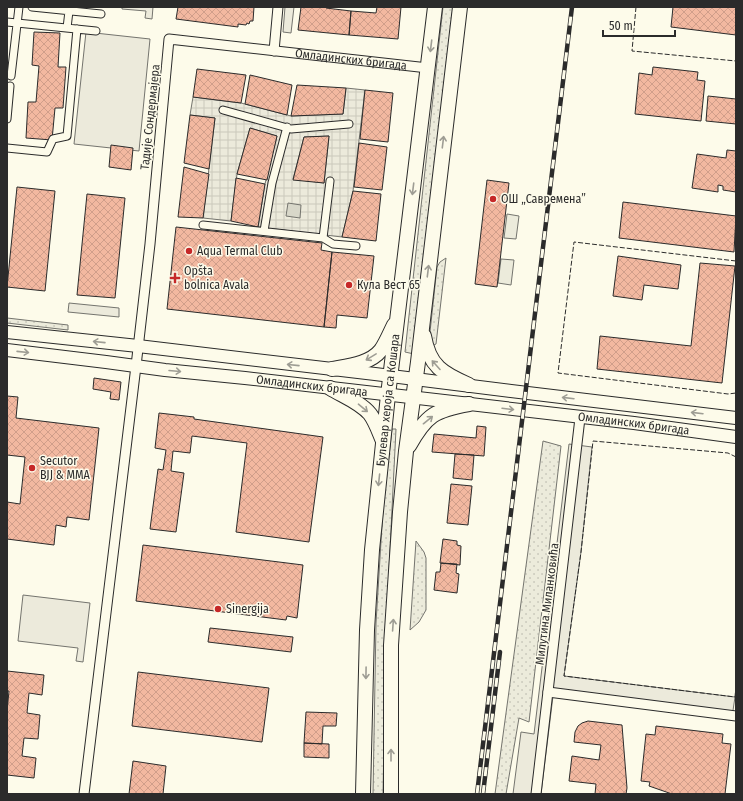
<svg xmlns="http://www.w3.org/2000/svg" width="743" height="801" font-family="'Fira Sans Condensed',sans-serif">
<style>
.grass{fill:url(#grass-dots);stroke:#74746e}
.garden{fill:#ecebdb;stroke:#74746e}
.parking{fill:#eceadb;stroke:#74746e}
.plaza{fill:url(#plaza-grid);stroke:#74746e;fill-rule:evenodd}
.water{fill:#d8d7c9;stroke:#74746e}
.building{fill:url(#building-cross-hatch);stroke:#2b2b2b}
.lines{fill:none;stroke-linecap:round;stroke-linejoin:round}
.pedestrian-casing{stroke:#2b2b2b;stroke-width:9}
.minor-casing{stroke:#2b2b2b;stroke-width:11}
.secondary-casing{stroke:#2b2b2b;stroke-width:14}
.primary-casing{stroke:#2b2b2b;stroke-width:16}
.pedestrian{stroke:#fdfbea;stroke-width:7}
.minor{stroke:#fdfbea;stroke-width:9}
.secondary{stroke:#fdfbea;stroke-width:12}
.primary{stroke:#fdfbea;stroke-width:14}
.rail-casing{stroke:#2b2b2b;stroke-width:4.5}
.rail{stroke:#fdfbea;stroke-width:3;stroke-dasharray:9;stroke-linecap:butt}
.fence{stroke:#2b2b2b;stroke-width:1;stroke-dasharray:5 2;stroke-linecap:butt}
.oneway{stroke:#9e9d94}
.poi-dot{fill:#c62828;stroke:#fdfbea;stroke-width:1.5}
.labels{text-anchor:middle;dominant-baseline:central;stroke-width:3;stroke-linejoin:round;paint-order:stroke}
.street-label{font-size:12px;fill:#2b2b2b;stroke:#fdfbea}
.poi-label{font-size:12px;fill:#2b2b2b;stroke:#fdfbea;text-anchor:start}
</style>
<defs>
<pattern id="grass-dots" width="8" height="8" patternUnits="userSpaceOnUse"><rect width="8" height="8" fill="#ecebdb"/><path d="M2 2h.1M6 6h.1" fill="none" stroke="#cbcabc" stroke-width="1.8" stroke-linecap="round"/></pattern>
<pattern id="plaza-grid" width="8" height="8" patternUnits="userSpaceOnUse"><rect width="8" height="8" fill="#eceadb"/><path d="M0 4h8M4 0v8" fill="none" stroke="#cbc9bc"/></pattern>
<pattern id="building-cross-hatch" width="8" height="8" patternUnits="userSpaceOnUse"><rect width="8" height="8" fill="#f2b8a0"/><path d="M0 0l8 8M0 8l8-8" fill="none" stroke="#d09e8a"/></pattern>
</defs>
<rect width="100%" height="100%" fill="#fdfbea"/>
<path class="grass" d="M443,7H453L414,354L405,352Z
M446,258L436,344L432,346L430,332L437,267L440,262Z
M7,318L68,325V330L7,323Z
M392,429H396L386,630L383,794H373L376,623L383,509Z
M543,441L561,446L529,722L519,718L506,794H495Z
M416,541L424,552L426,558V610L419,622L410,630Z"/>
<path class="garden" d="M507,214L519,216L516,239L504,238Z
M501,259L514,260L511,285L498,283Z"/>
<path class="parking" d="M122,7H153L152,19L145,18L146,11L122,9Z
M285,7H294L291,33L283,32Z
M86,32L150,39L139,151L74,144Z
M69,303L119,308V317L68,312Z
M569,444L592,447L581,552L564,676L735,697L732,717L553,696L541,794H513L521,732L534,734Z
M23,595L90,603L83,662L76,661L78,648L18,641Z"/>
<path class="plaza" d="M346,88L365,90L353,191L342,237L258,227L265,184L277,136L250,128L237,174L231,221L203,218L215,118L190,115L193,97L241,103L291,116L343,114ZM329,136L324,183L293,179L304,137Z"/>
<path class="water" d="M288,203L301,205L300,218L286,216Z"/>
<path class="building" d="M178,7H254L253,21H250L249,24L247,23L246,25L238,24V27L176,19Z
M301,7H326V8L351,11L349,35L298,30Z
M377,7H401L398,39L349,35L351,11L376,13Z
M673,7H736V35L671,27Z
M34,32L60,33L58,67H66L63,108H55L52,140L26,138L28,102H36L39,66L32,65Z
M653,67L698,72L697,80L705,81L701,121L635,114L639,73L652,75Z
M197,69L246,75L241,103L193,97Z
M250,75L292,85L287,115L245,104Z
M297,85L346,88L343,114L291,116Z
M365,90L393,93L388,142L360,139Z
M708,96L736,99V124L706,121Z
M190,115L215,118L209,169L184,163Z
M250,128L277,136L267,180L237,174Z
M329,136L324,183L293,180L304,137Z
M359,143L387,147L382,190L354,187Z
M111,145L133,148L131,170L109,167Z
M727,150L736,151V192L723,190V186L718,185V192L692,188L697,154L726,158Z
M184,167L209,174L203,218L178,217Z
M236,178L265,184L258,227L231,221Z
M487,180L509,183L497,287L475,284Z
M17,187L55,191L45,291L7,287Z
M353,191L381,194L376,241L342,237Z
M87,194L125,198L115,298L77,295Z
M623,202L736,216L734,252L619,238Z
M176,227L322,243L321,250L332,252L324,327L167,309Z
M332,252L374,256L367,318L337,315L336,328L324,327Z
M618,256L681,265L678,289L644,285L642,300L613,296Z
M700,263L735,266L722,383L597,369L600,336L691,346Z
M94,378L121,382L119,400L110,399L111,392L93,389Z
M7,396L18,397L16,418L99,428L89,520L67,517L66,527L56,525L54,545L7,539V502L20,504L25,457L7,455Z
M159,413L194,417V419L323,437L309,542L236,532L247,443L192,436L190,453L173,451L171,471L184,473L176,532L150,529L158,469L163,470L166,450L155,448Z
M477,426L486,427L484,456L432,452L434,434L476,438Z
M455,454L474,455L472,480L453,478Z
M451,484L472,486L468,525L447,523Z
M443,539L457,541V545L461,546L460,565L440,563Z
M143,545L303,565L297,618L287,616L286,620L136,601Z
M441,563L457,564L456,573L459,574L457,593L434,590L436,572H440Z
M210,628L293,637L291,652L208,642Z
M7,671L44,675L42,695L29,693L27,713L40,715L38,739L24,738L22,756L36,758L34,778L7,775V711L9,691H7Z
M138,672L269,688L262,742L132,726Z
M306,712L337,713L336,726H323L322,744L304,743Z
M588,721L622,725L627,788L626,794H595L596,784L569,781L572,756L599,760L601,745L574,742L575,732L578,726L582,723Z
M656,726L723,734L722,743L731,744L725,794H672L649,786L650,782L641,781L646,734L655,735Z
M304,743L329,744V758L304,757Z
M133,761L166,766L163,794H129Z"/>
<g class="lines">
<g class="pedestrian-casing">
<path id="pedestrian" d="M32,7L101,14
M7,22L96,31
M67,28L69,11
M11,76L19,7
M223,110L291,129L349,124
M7,119L10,86
M7,148L47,152L53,139L67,136L77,29
M203,225L323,238L333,244L356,246
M264,231L272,183L287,127
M323,238L330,181"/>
</g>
<g class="minor-casing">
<g id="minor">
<path d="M274,51L278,7"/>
<path d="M548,692L736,716"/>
<path id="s1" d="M84,794L136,366L150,244L169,39L428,68"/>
<path d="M536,794L580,418"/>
</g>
</g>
<g class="secondary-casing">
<g id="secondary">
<path d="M7,332L138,346L375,374L511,391L736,418"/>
<path id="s2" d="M7,350L106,362L165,370L245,378L634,423L736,437"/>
</g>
</g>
<g class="primary-casing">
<g id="primary">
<path d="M424,336C429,366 443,374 469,385"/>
<path d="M332,369C348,366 370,364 381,350C386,343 390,333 394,325"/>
<path d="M330,388C343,396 360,402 370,414C376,422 379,432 383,441"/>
<path d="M409,446C426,415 435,410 469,404"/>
<path id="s3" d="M363,794L367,630L372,550L388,395L435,7"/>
<path d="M391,794V645L400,512L406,451L418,362L460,7"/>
</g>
</g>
<use href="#pedestrian" class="pedestrian"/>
<use href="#minor" class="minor"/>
<use href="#secondary" class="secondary"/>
<use href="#primary" class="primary"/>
<g class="rail-casing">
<path id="rail" d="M477,794L572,7
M483,794L500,652"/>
</g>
<use href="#rail" class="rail"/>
<path class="fence" d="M636,7L632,51L736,61
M736,261L574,242L558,373L728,394L736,393
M736,457L728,453L593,441L581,552L564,676L735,697L736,686"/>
</g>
<defs><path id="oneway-shaft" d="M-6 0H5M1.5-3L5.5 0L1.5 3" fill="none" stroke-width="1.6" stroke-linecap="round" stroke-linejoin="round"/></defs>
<g class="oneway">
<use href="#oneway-shaft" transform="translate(431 46) rotate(97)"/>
<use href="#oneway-shaft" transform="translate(443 142) rotate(-83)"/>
<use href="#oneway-shaft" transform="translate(413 189) rotate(97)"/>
<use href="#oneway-shaft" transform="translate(428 271) rotate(-83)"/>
<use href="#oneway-shaft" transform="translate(99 342) rotate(-174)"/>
<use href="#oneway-shaft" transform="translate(23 352) rotate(6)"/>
<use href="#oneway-shaft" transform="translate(371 357) rotate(149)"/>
<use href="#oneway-shaft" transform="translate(293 365) rotate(-174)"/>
<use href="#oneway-shaft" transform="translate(436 365) rotate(-132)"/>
<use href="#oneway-shaft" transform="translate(175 371) rotate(5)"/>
<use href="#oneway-shaft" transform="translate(568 398) rotate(-173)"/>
<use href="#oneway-shaft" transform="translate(363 408) rotate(40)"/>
<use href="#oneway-shaft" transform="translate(508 409) rotate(7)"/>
<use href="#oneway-shaft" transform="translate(697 413) rotate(-173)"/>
<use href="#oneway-shaft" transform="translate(428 420) rotate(-39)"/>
<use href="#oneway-shaft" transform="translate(379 480) rotate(96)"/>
<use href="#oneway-shaft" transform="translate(393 625) rotate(-86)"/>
<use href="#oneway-shaft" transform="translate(366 673) rotate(91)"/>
<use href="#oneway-shaft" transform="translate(391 755) rotate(-90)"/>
</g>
<g class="poi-dot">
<circle cx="493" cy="199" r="4"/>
<circle cx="189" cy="251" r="4"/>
<path d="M173 272h4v4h4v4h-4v4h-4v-4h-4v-4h4z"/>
<circle cx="349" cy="285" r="4"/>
<circle cx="32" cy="468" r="4"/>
<circle cx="218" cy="609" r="4"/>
</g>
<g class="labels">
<g class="street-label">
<text stroke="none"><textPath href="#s1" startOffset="943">Омладинских бригада</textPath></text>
<text transform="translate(150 117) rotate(-84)">Тадије Сондермајера</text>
<text stroke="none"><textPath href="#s2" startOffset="307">Омладинских бригада</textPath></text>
<text stroke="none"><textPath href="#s3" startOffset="395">Булевар хероја са Кошара</textPath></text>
<text stroke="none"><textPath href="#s2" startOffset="631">Омладинских бригада</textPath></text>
<text transform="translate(547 604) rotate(-83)">Милутина Миланковића</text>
</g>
<g class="poi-label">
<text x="501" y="199">ОШ „Савремена”</text>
<text x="197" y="251">Aqua Termal Club</text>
<text x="184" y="271">Opšta<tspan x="184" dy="14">bolnica Avala</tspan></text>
<text x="357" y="285">Кула Вест 65</text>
<text x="40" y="461">Secutor<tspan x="40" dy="14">BJJ &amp; MMA</tspan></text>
<text x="226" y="609">Sinergija</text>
</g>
</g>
<rect width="743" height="801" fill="none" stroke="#2b2b2b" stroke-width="16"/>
<path d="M603 30v6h72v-6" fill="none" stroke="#2b2b2b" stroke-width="2"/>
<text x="609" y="30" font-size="12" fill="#2b2b2b" stroke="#fdfbea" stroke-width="3" paint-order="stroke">50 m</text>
</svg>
